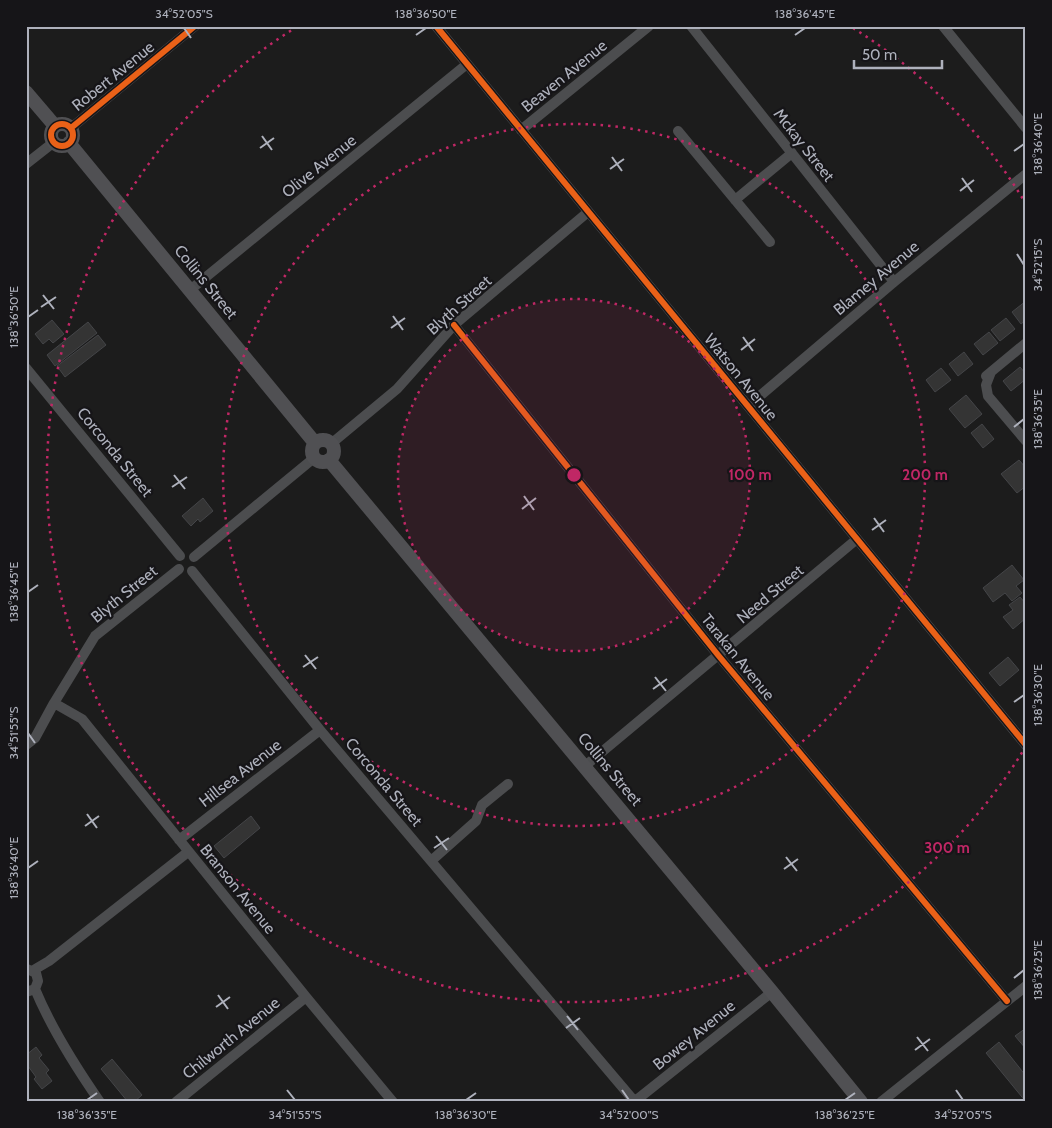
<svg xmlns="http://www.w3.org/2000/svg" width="1052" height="1128" font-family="Cabin,sans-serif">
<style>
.building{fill:#343434;stroke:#444548}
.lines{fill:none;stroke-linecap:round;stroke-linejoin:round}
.street{stroke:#4c4d4f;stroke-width:10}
.secondary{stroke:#505053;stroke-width:14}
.cycleway-casing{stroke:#161518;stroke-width:9}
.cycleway{stroke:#ea6118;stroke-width:6}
.ticks{fill:none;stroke:#aeb1bc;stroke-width:2}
.ring{fill:none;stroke:#c02765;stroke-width:2.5;stroke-dasharray:2.5 5}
.labels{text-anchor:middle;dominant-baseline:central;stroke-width:4.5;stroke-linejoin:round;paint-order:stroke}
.street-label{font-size:16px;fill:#aeb1bc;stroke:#161518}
.centre{fill:#c02765;stroke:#161518;stroke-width:2.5}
.ring-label{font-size:15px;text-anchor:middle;font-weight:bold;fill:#c02765;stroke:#161518;stroke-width:4.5;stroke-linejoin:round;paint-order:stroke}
.neatline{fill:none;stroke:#aeb1bc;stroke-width:2}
.ticks-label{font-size:12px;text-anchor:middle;fill:#aeb1bc}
</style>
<rect width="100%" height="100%" fill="#1c1c1c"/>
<path class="building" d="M1026,301V320L1021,324L1012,312Z
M1006,318L1015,329L1000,341L991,330Z
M52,320L64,334L53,343L49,339L43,344L35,334Z
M88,322L97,333L55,366L47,355Z
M989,332L998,343L983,355L974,344Z
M98,335L106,345L65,377L57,366Z
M964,352L973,364L958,376L949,364Z
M1020,367L1026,374V379L1011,391L1003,381Z
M941,368L951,380L935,392L926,380Z
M966,395L982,414L965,428L949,409Z
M982,424L994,439L983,448L971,433Z
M1019,460L1026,468V486L1017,493L1001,474Z
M203,498L213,511L200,522L198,519L191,526L182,516Z
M1012,565L1024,580L1016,586L1022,593L1012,601L1005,593L993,602L983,588Z
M1020,597L1026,604V618L1013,629L1003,617L1013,610L1009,605Z
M1008,657L1019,670L1000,686L989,673Z
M251,816L260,828L224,858L214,846Z
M1026,1028V1049L1015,1036Z
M999,1042L1026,1076V1102L986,1053Z
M36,1047L42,1055L39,1058L49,1070L46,1073L52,1081L42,1089L34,1079L36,1077L28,1066L26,1067V1055Z
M112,1059L142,1095L134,1102H128L101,1069Z"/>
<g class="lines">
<path class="street" d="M436,26L1026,745
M691,26L894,282
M943,26L1026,128
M71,128L195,26
M521,130L649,26
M678,131L770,242
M26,164L54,142
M735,200L792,153
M190,290L467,64
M454,325L718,655L1007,1001
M26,368L180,556
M991,372L986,385L988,396L1026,441
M986,376L1026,343
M748,406L894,282L1026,174
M332,443L397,389L454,325L588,212
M194,557L314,458
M192,571L320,730L635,1102
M54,703L82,719L306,997L393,1102
M26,745L35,738L54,703L95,636L179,569
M585,766L857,539
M179,840L320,730
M431,861L476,821L482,805L508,784
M32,971L49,961L188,852
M35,989C52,1030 75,1066 100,1102
M26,992L35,989L38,981L36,973L27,969
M176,1102L306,997
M634,1102L772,992
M881,1102L1026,986"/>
<path class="secondary" d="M26,92L55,126
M51 135a11 11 0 1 1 22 0a11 11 0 1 1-22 0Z
M69,143L315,443
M312 451a11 11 0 1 1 22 0a11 11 0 1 1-22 0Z
M329,460L772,992L861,1102"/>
<g class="cycleway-casing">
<path id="cycleway" d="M436,26L1026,745
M51 135a11 11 0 1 1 22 0a11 11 0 1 1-22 0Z
M71,128L195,26
M454,325L718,655L1007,1001"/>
</g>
<use href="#cycleway" class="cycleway"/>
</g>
<path class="ticks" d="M184,28L191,38M416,35L426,28M795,35L805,28M262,136L272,150M260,148L274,138M1014,151L1024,144M612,157L622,171M610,169L624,159M962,178L972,192M960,191L974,180M1017,254L1024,265M43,295L54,309M41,307L56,297M393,316L403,330M28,317L38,310M391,328L405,318M743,337L753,351M741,350L755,339M1014,427L1024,419M174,475L185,489M172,487L187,477M524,496L534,510M522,509L536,498M874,518L884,532M872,530L886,520M28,592L38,585M305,655L316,669M303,667L318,657M655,677L666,691M653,689L667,679M1014,702L1024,695M28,733L35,743M87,814L97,828M85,826L99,816M436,836L447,850M434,848L449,838M786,857L797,871M28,868L38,861M784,869L798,859M1014,978L1024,970M218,995L228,1009M216,1007L230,997M567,1016L578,1030M566,1028L580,1018M917,1037L928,1051M915,1050L930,1039M287,1090L295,1100M622,1090L629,1100M956,1090L963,1100M87,1100L97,1093M466,1100L476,1093M845,1100L855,1093"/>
<circle cx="574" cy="475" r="176" fill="#c02765" fill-opacity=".12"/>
<g class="ring">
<circle cx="574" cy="475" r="176"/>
<circle cx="574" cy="475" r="351"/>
<path d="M1026 746A527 527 0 1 1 295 28M853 28A527 527 0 0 1 1026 204"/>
</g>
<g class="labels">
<g class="street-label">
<text transform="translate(113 76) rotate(-39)">Robert Avenue</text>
<text transform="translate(564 76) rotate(-39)">Beaven Avenue</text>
<text transform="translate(804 145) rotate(52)">Mckay Street</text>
<text transform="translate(319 166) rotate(-39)">Olive Avenue</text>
<text transform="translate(876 278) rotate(-40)">Blamey Avenue</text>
<text transform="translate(206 282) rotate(51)">Collins Street</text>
<text transform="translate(459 305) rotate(-42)">Blyth Street</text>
<text transform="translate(741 377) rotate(51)">Watson Avenue</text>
<text transform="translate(115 452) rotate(51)">Corconda Street</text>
<text transform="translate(124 594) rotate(-39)">Blyth Street</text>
<text transform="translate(770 594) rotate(-40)">Need Street</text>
<text transform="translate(738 657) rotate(51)">Tarakan Avenue</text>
<text transform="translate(610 769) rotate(50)">Collins Street</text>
<text transform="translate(240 773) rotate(-38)">Hillsea Avenue</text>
<text transform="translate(384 782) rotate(50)">Corconda Street</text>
<text transform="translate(238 889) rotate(51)">Branson Avenue</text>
<text transform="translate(694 1035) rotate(-39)">Bowey Avenue</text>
<text transform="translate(231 1038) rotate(-39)">Chilworth Avenue</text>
</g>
</g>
<circle cx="574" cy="475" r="8" class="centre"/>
<g class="ring-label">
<text x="750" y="480">100 m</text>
<text x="925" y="480">200 m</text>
<text x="947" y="853">300 m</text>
</g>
<rect width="1052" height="1128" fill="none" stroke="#161518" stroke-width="55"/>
<path d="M854 60v8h88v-8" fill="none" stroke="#aeb1bc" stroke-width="2.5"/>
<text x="862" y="60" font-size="15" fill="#aeb1bc" stroke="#161518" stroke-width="4" paint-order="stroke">50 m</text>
<rect x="28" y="28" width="996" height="1072" class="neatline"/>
<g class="ticks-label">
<text x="184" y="18">34°52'05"S</text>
<text x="426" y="18">138°36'50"E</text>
<text x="805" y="18">138°36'45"E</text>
<text transform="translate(1038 144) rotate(-90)" y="4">138°36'40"E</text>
<text transform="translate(1038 265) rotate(-90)" y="4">34°52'15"S</text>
<text transform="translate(14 317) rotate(-90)" y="4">138°36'50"E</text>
<text transform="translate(1038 419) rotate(-90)" y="4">138°36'35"E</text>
<text transform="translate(14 592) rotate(-90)" y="4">138°36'45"E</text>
<text transform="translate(1038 695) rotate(-90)" y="4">138°36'30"E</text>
<text transform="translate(14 733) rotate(-90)" y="4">34°51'55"S</text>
<text transform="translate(14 868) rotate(-90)" y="4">138°36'40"E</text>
<text transform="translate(1038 970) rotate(-90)" y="4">138°36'25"E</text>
<text x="87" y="1119">138°36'35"E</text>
<text x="295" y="1119">34°51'55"S</text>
<text x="466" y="1119">138°36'30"E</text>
<text x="629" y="1119">34°52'00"S</text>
<text x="845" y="1119">138°36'25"E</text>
<text x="963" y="1119">34°52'05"S</text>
</g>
</svg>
